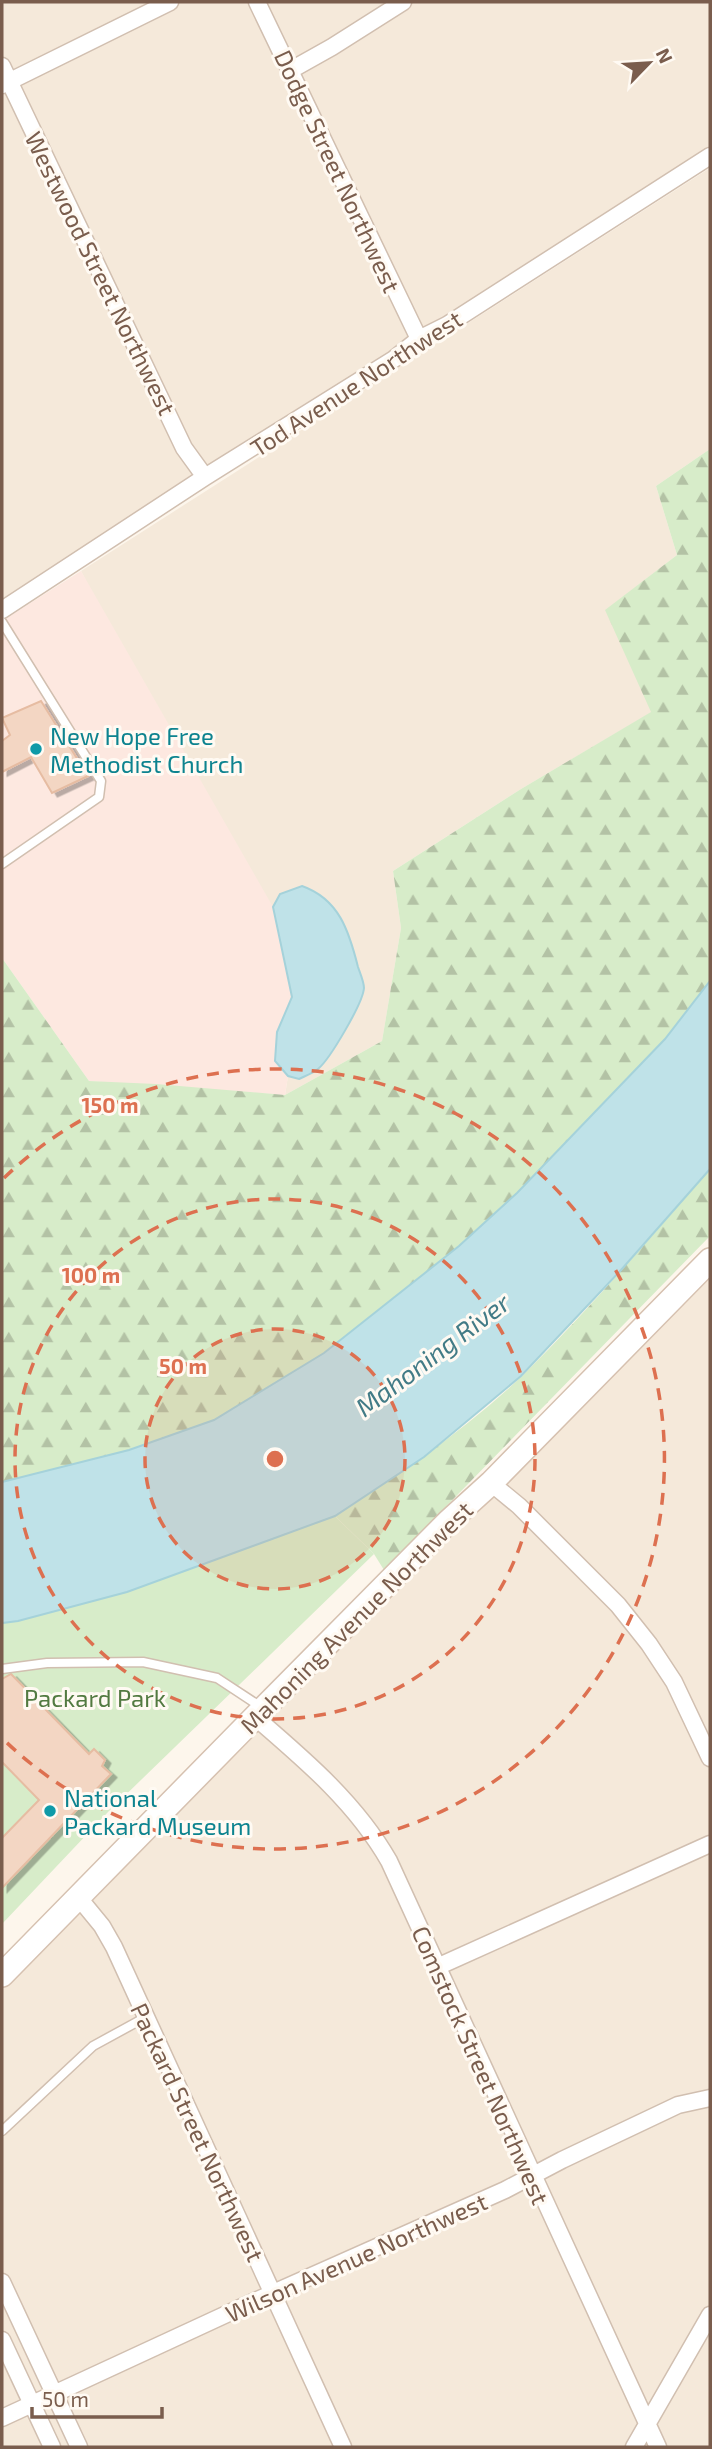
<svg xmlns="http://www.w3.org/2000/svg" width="712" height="2449" font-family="'Exo 2',sans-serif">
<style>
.residential{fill:#f5e9da}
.commercial{fill:#fde8e0}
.forest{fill:url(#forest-firs)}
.park{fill:#d7ecc9}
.water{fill:#bfe2e8;stroke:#a5d2da;stroke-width:2}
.building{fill:#f3d6c3;stroke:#e6bca2;stroke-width:2;filter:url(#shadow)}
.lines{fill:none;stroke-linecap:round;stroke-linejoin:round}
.lane-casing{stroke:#d1bfb0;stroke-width:11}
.street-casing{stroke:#d1bfb0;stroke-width:19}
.secondary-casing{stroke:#d6c1b0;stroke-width:26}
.lane{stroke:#fff;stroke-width:8}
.street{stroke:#fff;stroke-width:16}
.secondary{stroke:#fff;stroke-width:23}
.ring{fill:none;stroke:#dd7050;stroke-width:3.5;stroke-dasharray:12 9}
.culture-dot{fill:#0f9aa8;stroke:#fffaf3;stroke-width:2.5}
.labels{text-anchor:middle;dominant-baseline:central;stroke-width:6;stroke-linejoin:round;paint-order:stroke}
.street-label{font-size:24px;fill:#7a5d4d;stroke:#fffaf3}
.culture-label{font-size:24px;fill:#0d838f;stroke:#fffaf3;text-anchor:start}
.park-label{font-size:24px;fill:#527a41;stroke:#fffaf3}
.water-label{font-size:26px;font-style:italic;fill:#427b86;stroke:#fffaf3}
.centre{fill:#dd7050;stroke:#fffaf3;stroke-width:3.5}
.ring-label{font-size:21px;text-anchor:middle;font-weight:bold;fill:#dd7050;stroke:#fffaf3;stroke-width:6;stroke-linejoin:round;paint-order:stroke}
</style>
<defs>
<pattern id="forest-firs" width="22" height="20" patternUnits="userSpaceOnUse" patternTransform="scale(1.75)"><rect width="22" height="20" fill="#d7ecc9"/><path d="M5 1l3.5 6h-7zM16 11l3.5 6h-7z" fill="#b3c2a5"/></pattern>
<filter id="shadow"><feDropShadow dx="5.5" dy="3.5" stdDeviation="0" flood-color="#0004"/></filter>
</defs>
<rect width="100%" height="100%" fill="#fdf6ec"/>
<path class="residential" d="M2,2H710V156L2,610Z
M710,168V449L656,486L677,555L606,610L652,712L521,789L393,871L401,928L382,1041L285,1095L288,1076L275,1061L277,1032L292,997L81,571Z
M710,1260V2447H2V1976Z"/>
<path class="commercial" d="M81,571L273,907L292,997L277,1032L275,1061L288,1076L285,1095L89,1081L2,958V621Z"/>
<path class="forest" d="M710,449V981L665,1039L517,1193L459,1246L324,1353L214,1420L129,1450L2,1482V958L89,1081L156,1084L285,1095L382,1041L401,928L393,871L521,789L651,712L605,610L677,555L656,486Z
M710,1169V1236L384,1570L374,1554L335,1516C400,1473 466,1430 523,1375C589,1310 649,1239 710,1169Z"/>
<path class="park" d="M335,1516L374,1554L108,1812L2,1924V1623L18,1621L127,1592Z"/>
<path class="water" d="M302,886C339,899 349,931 358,967C360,973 364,982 364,988C363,1003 330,1059 318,1069C313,1073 305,1076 299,1079L288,1076L275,1061L277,1032L292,997L273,907L280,894Z
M710,981V1169L621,1270L521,1376L424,1457L335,1516L127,1592L18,1621L2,1623V1482L129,1450L214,1420L324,1353L459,1246L517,1193L665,1039Z"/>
<path class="building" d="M41,701L88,776L52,793L31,757L2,772V741L10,735L2,718Z
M11,1674L89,1754L94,1749L105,1760L102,1766L111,1774L2,1888V1838L39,1800L2,1762V1679Z"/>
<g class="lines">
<g class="lane-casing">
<path id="lane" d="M2,622L101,781L99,797L2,864
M2,1669L47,1663L143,1662L217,1678L261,1707
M2,2131L93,2046L146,2017"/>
</g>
<g class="street-casing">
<path id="street" d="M257,2L419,339
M2,66L184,448L205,477
M291,70L332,47L403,2
M2,85L170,2
M2,610L205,477L394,359L419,339L447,325L710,156
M491,1483L519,1506L618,1605L649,1644L674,1682L710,1758
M255,1717C305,1760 356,1803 389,1861L658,2447
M79,1898L102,1926L114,1947L343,2447
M437,1967L710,1844
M2,2282L79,2447
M2,2340L52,2447
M2,2418L244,2306L505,2190L562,2160L678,2105L710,2098
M634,2447L710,2315"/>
</g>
<g class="secondary-casing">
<path id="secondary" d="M2,1975L255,1717L448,1522L491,1483L710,1260"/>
</g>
<use href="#lane" class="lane"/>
<use href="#street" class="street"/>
<use href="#secondary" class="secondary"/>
</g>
<circle cx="275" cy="1459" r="130" fill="#dd7050" fill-opacity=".12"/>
<g class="ring">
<circle cx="275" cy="1459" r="130"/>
<circle cx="275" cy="1459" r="260"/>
<path d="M4 1178A390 390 0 1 1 4 1740"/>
</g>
<g class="culture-dot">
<circle cx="36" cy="749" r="7"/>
<circle cx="50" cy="1811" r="7"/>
</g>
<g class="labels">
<g class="street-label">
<text transform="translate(338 171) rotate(65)">Dodge Street Northwest</text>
<text transform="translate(101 273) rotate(64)">Westwood Street Northwest</text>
<text transform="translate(356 383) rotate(-33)">Tod Avenue Northwest</text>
<text transform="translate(356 1617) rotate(-45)">Mahoning Avenue Northwest</text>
<text transform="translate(481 2065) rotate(66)">Comstock Street Northwest</text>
<text transform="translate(198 2132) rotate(65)">Packard Street Northwest</text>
<text transform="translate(356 2257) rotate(-24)">Wilson Avenue Northwest</text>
</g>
<g class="culture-label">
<text x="50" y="735">New Hope Free<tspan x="50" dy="28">Methodist Church</tspan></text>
<text x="64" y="1797">National<tspan x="64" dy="28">Packard Museum</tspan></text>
</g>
<g class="park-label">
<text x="95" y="1697">Packard Park</text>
</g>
<g class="water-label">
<text transform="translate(432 1354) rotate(-37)">Mahoning River</text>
</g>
</g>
<circle cx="275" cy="1459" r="10" class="centre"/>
<g class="ring-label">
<text x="110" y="1113">150 m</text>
<text x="91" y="1283">100 m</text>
<text x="183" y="1374">50 m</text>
</g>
<rect width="712" height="2449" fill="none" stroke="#7a5d4d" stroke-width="7"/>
<g transform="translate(649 63) rotate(65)" stroke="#fffaf3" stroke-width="5" paint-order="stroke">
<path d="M0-5L12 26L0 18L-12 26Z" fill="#7a5d4d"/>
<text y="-10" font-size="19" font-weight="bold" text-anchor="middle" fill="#7a5d4d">N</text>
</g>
<path d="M32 2407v10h130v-10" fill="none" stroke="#7a5d4d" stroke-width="3.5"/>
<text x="42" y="2407" font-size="21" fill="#7a5d4d" stroke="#fffaf3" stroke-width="5" paint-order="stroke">50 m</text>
</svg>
